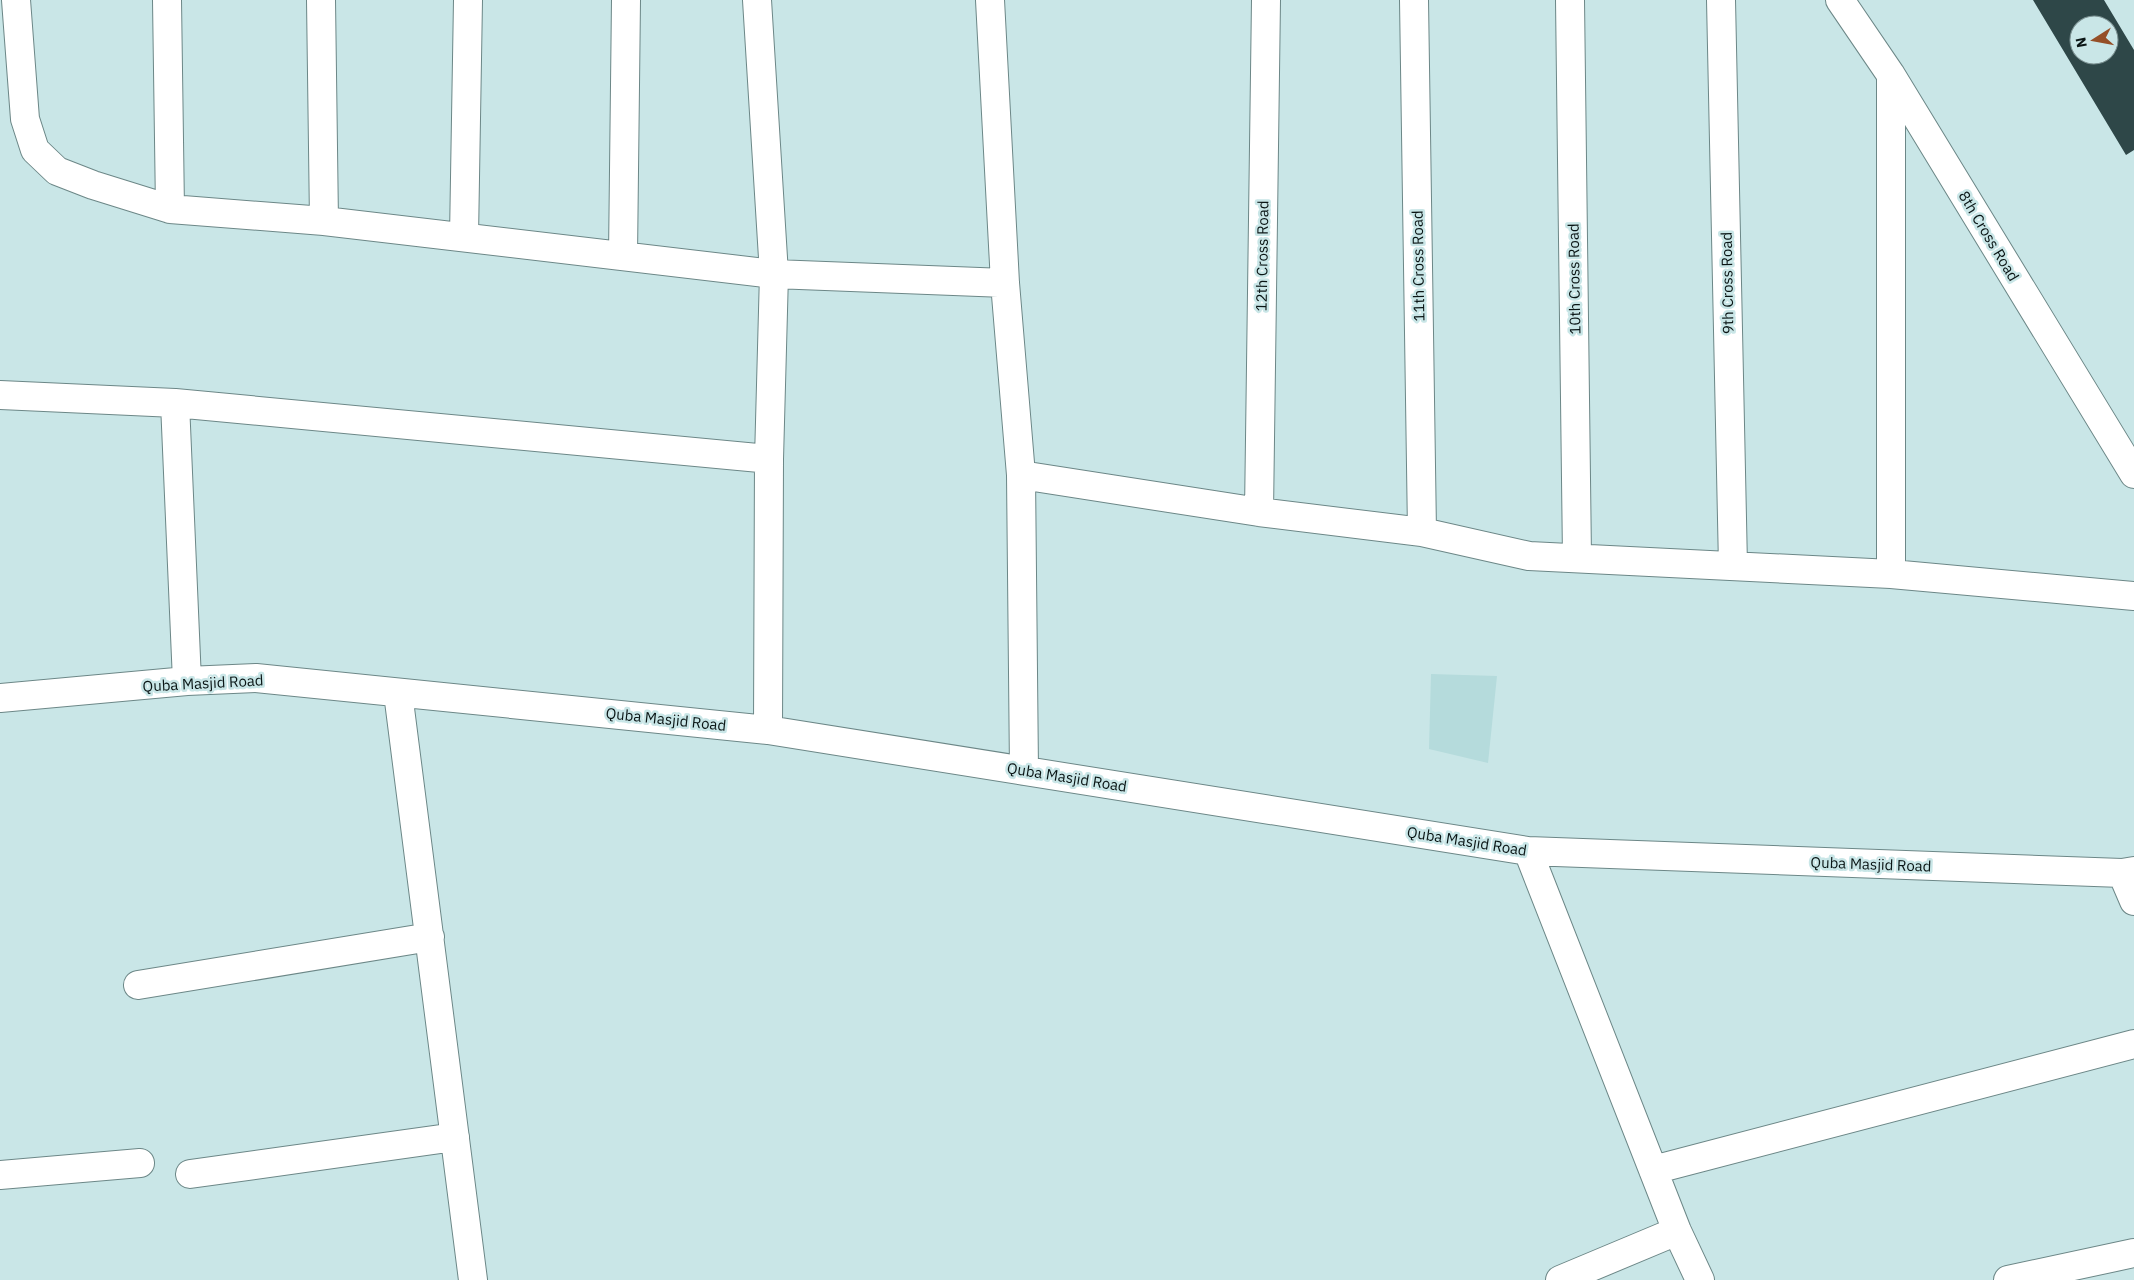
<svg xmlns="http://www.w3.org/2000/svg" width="2134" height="1280" font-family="'IBM Plex Sans',sans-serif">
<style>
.built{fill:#b5dbdc}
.building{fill:#2e4748;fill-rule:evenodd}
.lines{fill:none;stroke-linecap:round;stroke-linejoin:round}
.minor-casing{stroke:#6c8787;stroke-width:30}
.minor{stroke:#fff;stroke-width:28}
.labels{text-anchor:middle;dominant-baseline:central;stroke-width:5;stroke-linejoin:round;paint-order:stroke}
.street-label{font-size:15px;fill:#0a1515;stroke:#c9e6e7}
</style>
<rect width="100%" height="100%" fill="#c9e6e7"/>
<path class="built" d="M1431,674L1497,676L1488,763L1429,749Z"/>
<path class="building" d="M2033,0H2104L2134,50V150L2126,155ZM2079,25H2109V55H2079Z"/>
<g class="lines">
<g class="minor-casing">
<path id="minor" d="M16,0L25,119L35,150L57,171L93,185L170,209L324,221L774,274L1005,283
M167,0L170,209
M321,0L324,221
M757,0L774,274L769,459L768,730
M990,0L1005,283L1021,475L1024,771
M1414,0L1422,532
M1570,0L1577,558
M1721,0L1733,566
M1840,0L1891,75L2134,474
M1891,75V574
M464,237L468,0
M623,256L626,0
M0,395L175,403L769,459
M175,403L187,681
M1021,475L1259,512L1422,532L1529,556L1891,574L2134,596
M1259,512L1266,0
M398,693L473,1280
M0,698L187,681L256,678L768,730L1528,851L2122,873L2134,871
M1528,851L1677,1231L1700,1280
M2122,873L2134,901
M138,985L430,937
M1653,1170L2134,1044
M190,1174L455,1137
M0,1175L140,1163
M1560,1280L1677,1231
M2008,1280L2134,1253"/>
</g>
<use href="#minor" class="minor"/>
</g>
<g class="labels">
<g class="street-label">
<text transform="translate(1989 236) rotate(59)">8th Cross Road</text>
<text transform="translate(1262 256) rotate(-89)">12th Cross Road</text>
<text transform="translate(1418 266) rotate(-91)">11th Cross Road</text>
<text transform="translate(1574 279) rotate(-91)">10th Cross Road</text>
<text transform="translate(1727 283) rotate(-91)">9th Cross Road</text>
<text transform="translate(203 683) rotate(-3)">Quba Masjid Road</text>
<text transform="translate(666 719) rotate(6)">Quba Masjid Road</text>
<text transform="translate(1067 777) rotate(9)">Quba Masjid Road</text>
<text transform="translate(1467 841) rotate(9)">Quba Masjid Road</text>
<text transform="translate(1871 864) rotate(2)">Quba Masjid Road</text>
</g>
</g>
<g transform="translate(2094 40) rotate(259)"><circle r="24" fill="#c9e6e7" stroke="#7d9293"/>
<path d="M0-4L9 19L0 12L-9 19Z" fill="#954f27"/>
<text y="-8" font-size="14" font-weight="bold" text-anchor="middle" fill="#0a1515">N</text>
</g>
</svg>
